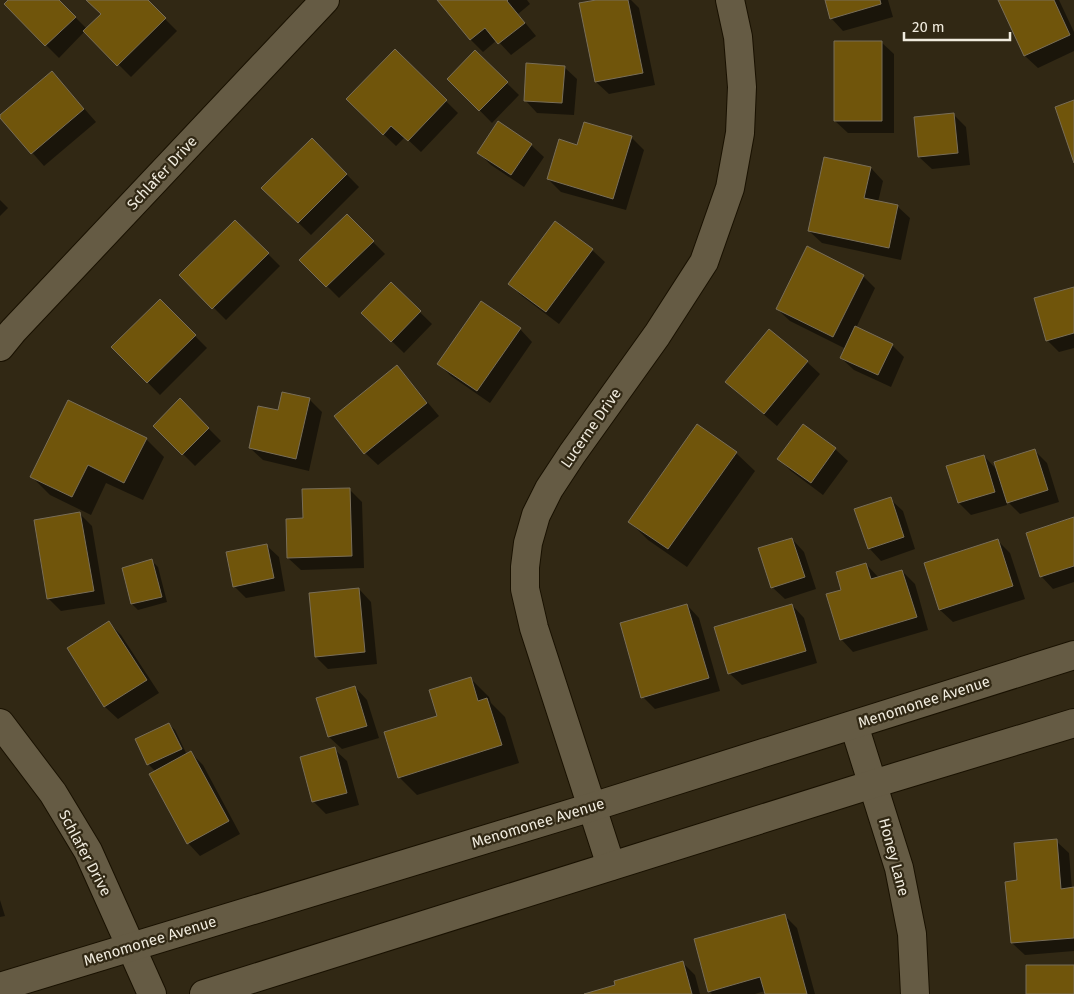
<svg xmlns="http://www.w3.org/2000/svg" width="1074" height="994" font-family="'Fira Sans',sans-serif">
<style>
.shadow{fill:#0007}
.building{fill:#70550b;stroke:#796e58}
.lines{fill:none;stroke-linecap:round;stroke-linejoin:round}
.minor-casing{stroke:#191100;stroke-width:30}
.tertiary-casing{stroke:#191100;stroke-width:30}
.minor{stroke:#655b44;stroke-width:28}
.tertiary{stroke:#655b44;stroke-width:28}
.labels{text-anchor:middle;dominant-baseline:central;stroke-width:4.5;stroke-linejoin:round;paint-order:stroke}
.street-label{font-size:15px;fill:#f0ebde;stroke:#312814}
</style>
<rect width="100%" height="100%" fill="#312814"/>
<path class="shadow" d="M9,0H58L87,29L102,14L88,0H146L177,31L131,77L85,31L59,58L5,4Z
M439,0H527L530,4L518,14L536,36L511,55L497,40L483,52L471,40Z
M602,0H631L639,8L655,85L609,94L596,82L580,4Z
M826,0H888L893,17L843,31L831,18Z
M1000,0H1059L1074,32V51L1038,68L1025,56Z
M881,42L894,54V133H848L835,121Z
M395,51L458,113L421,152L405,137L396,146L360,112Z
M475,52L519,95L492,123L449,79Z
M564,67L577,79L574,115L537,113L525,100Z
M52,72L96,122L44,166L0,116Z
M953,114L966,127L970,165L932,169L919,157Z
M631,137L644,150L626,210L561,192L548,179L578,146Z
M312,139L359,187L311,235L263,188Z
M531,145L544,157L524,187L491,165L479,153Z
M871,168L883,181L878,202L897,206L910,218L901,260L822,243L809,231Z
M0,200L8,208L0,216Z
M347,216L385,254L339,298L301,260Z
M235,221L280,266L226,320L181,275Z
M592,250L605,262L559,324L522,296L509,284Z
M863,276L875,288L856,328L892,345L904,357L891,387L854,370L841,358L846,349L790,321L777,309Z
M391,284L432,324L404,353L363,313Z
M1074,289V348L1059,352L1047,340Z
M160,301L207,348L160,395L113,347Z
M520,329L532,342L490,403L451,376L439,364Z
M807,362L820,374L777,426L726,382Z
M396,367L409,380L439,416L378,465L365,453Z
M309,399L322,412L309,471L263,460L250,448L279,412Z
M180,400L221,441L195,466L155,426Z
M803,425L835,449L848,461L823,495L791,471L779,459Z
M698,426L736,453L755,471L687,567L648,540L630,522Z
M146,439L164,457L143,500L106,483L91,515L50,495L32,477Z
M1035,451L1047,463L1059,502L1020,514L1006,500L1007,505L971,515L959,503L984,456L998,471Z
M349,489L362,502L364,568L301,570L288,558L304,519Z
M890,499L903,511L915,549L881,561L869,548Z
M80,514L92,526L105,604L61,611L48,598Z
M1074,519V582L1053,589L1041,576Z
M792,539L804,552L816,589L785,599L772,587Z
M998,541L1010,553L1025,599L953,622L940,610L925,564Z
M266,545L279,557L285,591L246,598L234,586Z
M152,561L158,567L167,602L138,610L132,604Z
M866,564L879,578L902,571L915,584L928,630L853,652L841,639L843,590Z
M359,589L371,602L377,664L328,669L316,657Z
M687,605L699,618L720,691L655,709L643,697Z
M792,605L804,618L817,663L742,685L729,673Z
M109,623L121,635L159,693L118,719L105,707L69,649Z
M471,679L489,697L491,703L505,717L519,763L417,795L399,777L438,717Z
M355,687L367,700L379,738L342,749L329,737Z
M169,724L175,730L187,755L191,753L203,765L240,834L200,856L188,843L156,772L148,764Z
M334,749L347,761L359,805L326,814L313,801Z
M1056,841L1069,853L1072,889H1074V951L1025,955L1012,943L1018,882Z
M0,900L5,916L0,917Z
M784,915L797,928L815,994H766L765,991L755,994H712L709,991Z
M682,962L695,975L700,994H588Z"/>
<path class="building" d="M8,0H59L76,17L45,46L4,4Z
M86,0H148L166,18L117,66L83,31L101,14Z
M437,0H508L507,1L525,23L498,44L485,28L470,40Z
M596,0H628L643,73L595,82L579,3Z
M825,0H880L881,4L830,19Z
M998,0H1054L1070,35L1024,56Z
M834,41H882V121H834Z
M395,49L447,100L408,141L391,126L383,135L346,99Z
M475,50L508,82L479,111L447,79Z
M526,63L565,66L562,103L524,101Z
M52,71L84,109L31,154L0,118V115Z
M1074,100V163L1055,107Z
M954,113L958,153L918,157L914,117Z
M498,121L532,144L511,175L477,153Z
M584,122L632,136L613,199L547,179L559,139L577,145Z
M312,138L347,174L298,223L261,188Z
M824,157L871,167L864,198L898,205L889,248L808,231Z
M347,214L374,241L326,287L299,260Z
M235,220L269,253L212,309L179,275Z
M555,221L593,249L546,312L508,284Z
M807,246L864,275L833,337L776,309Z
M391,282L421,311L391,342L361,313Z
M1074,287V333L1046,341L1034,298Z
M160,299L196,335L147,383L111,347Z
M481,301L521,328L477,391L437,364Z
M855,326L893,344L878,375L840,358Z
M769,329L808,361L764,414L725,382Z
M397,365L427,403L364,454L334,416Z
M282,392L310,398L296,459L249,448L258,406L278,410Z
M180,398L209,428L182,455L153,426Z
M68,400L147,438L124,483L88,465L72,497L30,477Z
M697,424L737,452L668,549L628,522Z
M803,424L836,448L811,483L777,459Z
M1035,449L1048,490L1007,503L994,462Z
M984,455L995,492L958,503L946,466Z
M350,488L352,556L287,558L286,519L303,518L302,489Z
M891,497L904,537L868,549L854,509Z
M80,512L94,591L47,599L34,520Z
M1074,517V566L1040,577L1026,533Z
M792,538L805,577L771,588L758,548Z
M998,539L1013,586L939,610L924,563Z
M267,544L274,578L233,587L226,552Z
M152,559L162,597L131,604L122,568Z
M866,563L871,579L902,570L917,617L840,640L826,594L841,590L836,572Z
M359,588L365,652L315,657L309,593Z
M687,604L709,678L641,698L620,623Z
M792,604L806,651L728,674L714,627Z
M109,621L147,680L104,707L67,648Z
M471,677L478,701L487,698L502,745L398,778L384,732L437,716L429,690Z
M355,686L367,726L328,737L316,698Z
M169,723L182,749L147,765L135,739Z
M335,747L347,793L312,802L300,757Z
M191,751L229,821L187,844L149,774Z
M1057,839L1061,889L1074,887V938L1011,943L1005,882L1017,880L1014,843Z
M785,914L807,994H765L760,977L708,992L694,939Z
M683,961L692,994H584L615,985L614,981Z
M1026,965H1074V994H1026Z"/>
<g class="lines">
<g class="minor-casing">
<path id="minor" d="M0,347L13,331L325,0
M0,723L53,793L88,851L152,994
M854,725L899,868L912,934L915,994
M611,866L534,628L525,589V567L528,543L536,515L549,489L572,454L657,335L704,262L730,188L740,133L742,87L738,37L730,0"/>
</g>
<g class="tertiary-casing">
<path id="tertiary" d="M0,987L592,807L1074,655
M204,994L873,784L1074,723"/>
</g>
<use href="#minor" class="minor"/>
<use href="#tertiary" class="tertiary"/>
</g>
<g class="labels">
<g class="street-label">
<text transform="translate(162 173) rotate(-47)">Schlafer Drive</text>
<text transform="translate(591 428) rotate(-55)">Lucerne Drive</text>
<text transform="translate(924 702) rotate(-18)">Menomonee Avenue</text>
<text transform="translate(538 823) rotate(-17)">Menomonee Avenue</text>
<text transform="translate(85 853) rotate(62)">Schlafer Drive</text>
<text transform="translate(894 857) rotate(75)">Honey Lane</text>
<text transform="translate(150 941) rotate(-17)">Menomonee Avenue</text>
</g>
</g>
<path d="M904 32v8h106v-8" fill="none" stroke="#f0ebde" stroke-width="2.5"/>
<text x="912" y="32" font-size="15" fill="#f0ebde" stroke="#312814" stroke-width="4" paint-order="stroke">20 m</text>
</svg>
